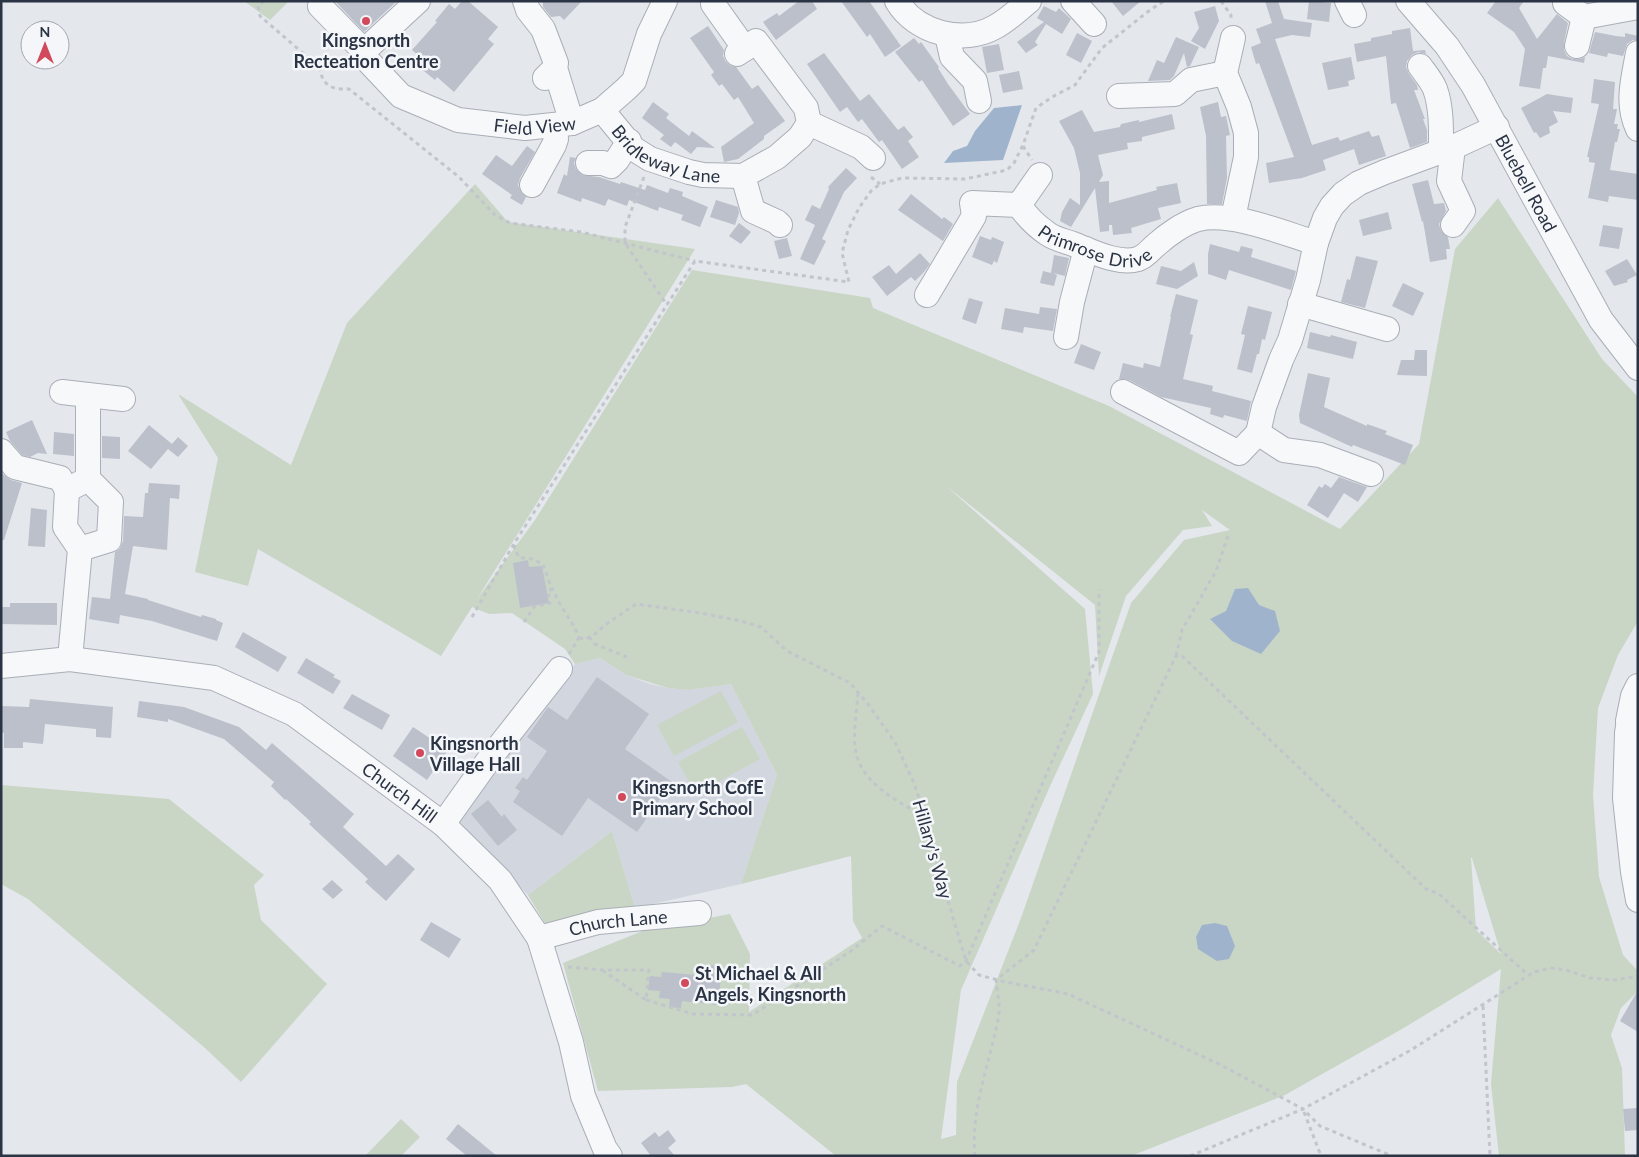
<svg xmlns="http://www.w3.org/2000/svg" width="1639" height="1157" font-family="Lato,sans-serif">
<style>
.built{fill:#d2d6de}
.green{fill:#c9d6c5;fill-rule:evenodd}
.water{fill:#9fb4cc}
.building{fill:#bbc0ca}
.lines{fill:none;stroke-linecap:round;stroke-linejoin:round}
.minor-casing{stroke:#a9aeb7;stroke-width:26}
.path{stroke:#c2c5cb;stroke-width:3;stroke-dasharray:4 4;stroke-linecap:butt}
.minor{stroke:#f7f8fa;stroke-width:24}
.poi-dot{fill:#d1495b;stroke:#f4f6f9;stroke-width:2}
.labels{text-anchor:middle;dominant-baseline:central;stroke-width:5;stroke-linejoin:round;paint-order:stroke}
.poi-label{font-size:18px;font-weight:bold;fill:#2b3445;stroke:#f4f6f9;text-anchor:start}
.street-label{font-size:18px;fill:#2b3445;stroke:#f4f6f9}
</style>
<rect width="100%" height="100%" fill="#e4e7ec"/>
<path class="built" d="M600,658L626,675L650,684L668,688L689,690L731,684L777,775L741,884L635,908L612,831L528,895L491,858L458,820L575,664Z"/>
<path class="green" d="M244,1H289L270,20Z
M475,184L508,222L695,249L477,599L535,520L692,270L870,298L873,308L1109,406L1340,529L1419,444L1455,249L1498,198L1602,359L1638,397V621L1618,655L1598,708L1593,795L1599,877L1623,955L1638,971V991L1621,1008L1611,1035L1622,1068L1625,1156H1499L1491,1084L1501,969L1402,1029L1285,1095L1131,1156H836L746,1084L732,1087L598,1091L563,963L645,930L730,914L750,954L749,1012L862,938L853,921L851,856L741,884L777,775L731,684L689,690L668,688L626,675L600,658L575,664L565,649L512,613L489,614L472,607L441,656L258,549L248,586L195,572L218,458L178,394L291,465L347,323ZM945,485L1095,605L1099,676L1126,596L1183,530L1212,526L1202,510L1230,530L1184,540L1131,603L1021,918L957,1082L956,1135L941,1139L961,990L1051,784L1093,694L1085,609ZM1471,858H1472L1501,954L1476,930Z
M721,691L738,722L674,756L657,725Z
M742,727L760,759L696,794L678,762Z
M1,785L169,799L264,875L254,885L261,920L327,984L241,1082L205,1048L28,899L1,884Z
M612,831L635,908L549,930L528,895Z
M401,1119L420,1137L401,1156H365Z"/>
<path class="water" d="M1022,105L1003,160L944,163L953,151L967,146L975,131L994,108Z
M1248,588L1259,605L1275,611L1280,631L1261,654L1232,641L1210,619L1226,611L1235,589Z
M1215,923L1227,926L1235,946L1229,959L1217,961L1198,949L1196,937L1202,925Z"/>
<path class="building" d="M335,1H397L364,32Z
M462,1H468L498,27L488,39L494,44L454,92L437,77L435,80L420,68L426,62L412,50L437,22L435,21L449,4L455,9Z
M543,1H582L564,20L560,16L551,17L543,7Z
M799,1H812L817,9L776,40L763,22L777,13L779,16Z
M841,1H869L901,46L885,57L870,34L867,37Z
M1111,1H1141L1123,16Z
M1265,1H1278L1284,19L1312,23L1310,37L1292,35L1275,39L1312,145L1338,137L1340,141L1369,131L1372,137L1379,135L1386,156L1359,165L1354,149L1323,160L1326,170L1302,178L1269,183L1266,163L1294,157L1259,63L1256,64L1251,47L1261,43L1256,29L1272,23Z
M1309,1L1331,3L1329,22L1307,19Z
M1496,1H1524L1519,8L1537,39L1557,14L1568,23L1564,43V50L1567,56L1573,59H1580L1585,57L1584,63L1548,56L1546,68H1543L1540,89L1519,86L1525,49L1514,32L1487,13Z
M1044,6L1056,12L1059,8L1071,19L1062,34L1046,24L1035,42L1038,45L1026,53L1017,42L1044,22L1037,18Z
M1215,6L1219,21L1205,49L1191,41L1199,28L1194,12Z
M708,26L724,50L723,56L726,62L731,66L736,67L752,89L758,85L785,121L764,136V139L738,159L724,162L721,147L754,123L738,97L734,100L722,84L719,86L711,75L714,72L690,38Z
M1410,28L1413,51L1425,50L1426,54L1418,52L1412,55L1407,61L1406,67L1409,74L1417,85L1418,90H1414L1425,119H1423L1427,130V142L1410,148L1396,103L1391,104L1386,56L1357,62L1354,44L1371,41V38L1392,34V31Z
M1595,32L1616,36L1625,37V33L1638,36V40H1633L1627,44L1623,56L1608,53L1607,57L1589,53Z
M1077,33L1092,41L1081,63L1066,55Z
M1176,37L1199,47L1190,66L1187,67L1184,53L1174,76L1170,80L1148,81L1157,60L1164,63Z
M914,38L919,44L921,42L939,67L938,68L948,84L970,114L953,126L922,80L919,82L895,52Z
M999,44L1004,70L987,73L982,47Z
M824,53L860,101L869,94L898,130L904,126L913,137L908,141L919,157L902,169L882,140L879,142L862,119L858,122L847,107L840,112L807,64Z
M1351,57L1355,79L1348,81L1349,86L1328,90L1322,63Z
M1019,71L1023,89L1003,93L999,75Z
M1594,79L1615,82L1613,109H1617L1614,124H1618L1617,129H1620L1617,142H1615L1610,170L1638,174V200L1609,196L1608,202L1588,198L1595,163L1589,162V157H1587L1599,104L1591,103Z
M1547,94L1573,98L1571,113L1553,111L1558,122L1549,127L1550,133L1540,138L1536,132L1534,133L1521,108Z
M653,102L669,114L666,118L689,136L692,131L715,148L697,147L691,154L675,142L671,147L660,139L664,135L642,118Z
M1218,102L1221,117L1226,116L1230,135L1226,136L1227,178L1222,204H1207L1206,136L1200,107Z
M1082,110L1094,132L1120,127L1121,124L1139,120V122L1172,114L1175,129L1142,137V141L1127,143L1128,149L1098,155L1103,175L1099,182L1109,181V203L1157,190L1156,187L1177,183L1181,203L1158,208L1161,219L1131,228L1132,233L1113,235L1112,225H1109V231L1100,232L1095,188L1071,227L1060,221L1062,212L1070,198L1080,205V173L1074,148L1059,121Z
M527,146L535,152L520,178L518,185L521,192L526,197L522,205L510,198L512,195L482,174L496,155L512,166Z
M570,157L576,158L574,163L576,169L582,175L599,177L620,184L621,182L645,190L647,185L668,193L670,188L683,192L682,196L708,207L700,227L681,220L683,215L659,207L658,211L629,200L627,206L608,199L605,206L582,198L581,202L557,193L564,174L567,176Z
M846,168L857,178L844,192L822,239L826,241L814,265L800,259L815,225L805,220L812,205L820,209L829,189L828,187Z
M1428,180L1434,204L1444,203L1446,211L1439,224L1441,231L1448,237L1450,249H1446L1447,259L1430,262L1423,221L1422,222L1412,184Z
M911,194L942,219L944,217L953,224L943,241L898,210Z
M716,200L738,207L739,213L735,225L710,217Z
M1388,212L1392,229L1363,236L1359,220Z
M739,223L751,232L741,244L729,236Z
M1603,225L1623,228L1619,249L1599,246Z
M980,236L991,240L992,237L1004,242L997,263L994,261L992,265L972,257Z
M787,238L792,256L779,259L774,241Z
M1210,244L1239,252L1241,246L1253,249L1251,257L1296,271L1291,290L1229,270L1226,280L1208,274V254Z
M920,253L930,264L924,272L915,281L911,277L887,296L872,277L889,265L896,274Z
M1054,255L1069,258L1065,276L1053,273L1057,275L1054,286L1040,283L1043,271L1051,273Z
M1356,256L1378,261L1365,308L1341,302L1347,279L1350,280Z
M1627,259L1637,275L1627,280L1628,282L1614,286L1605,271Z
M1194,262L1198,276L1177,289L1156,284L1161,266L1181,271Z
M1403,283L1424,293L1413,316L1392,306Z
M1176,294L1198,300L1190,334L1193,335L1183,379L1213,386L1212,391L1251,401L1247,421L1224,415L1223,418L1210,414L1211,408L1161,397L1129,380L1119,379L1123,363L1143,368L1144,363L1160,367L1171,317H1170Z
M969,298L983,302L976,324L962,319Z
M1248,306L1272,312L1265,340L1262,339L1259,354H1257L1252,373L1237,369L1245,335L1241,334Z
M1040,307L1057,309L1053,331L1024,327L1023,333L1001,329L1005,308L1039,314Z
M1310,332L1330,337L1331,335L1357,342L1353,359L1307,348Z
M1081,344L1101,352L1094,370L1074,363Z
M1415,350H1427V376L1397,375L1401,360H1414Z
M1308,373L1330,378L1324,407L1367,426V424L1387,431L1385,434L1413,445L1405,465L1353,445L1352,447L1300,423L1299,415Z
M32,420L47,454L38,453L30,457L22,455L10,441L6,432Z
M149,425L172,444L178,437L188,446L178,457L168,449L151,469L128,451Z
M54,432L74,434V456L53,454Z
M102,436L120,437V459L102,458Z
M1,473L11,480L22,483L4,540H1Z
M1339,477L1367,487L1358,502L1344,493L1328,518L1307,505L1319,486L1322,488L1325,484L1331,488Z
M149,483L180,485L179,499L170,498L167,550L133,546L125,594L148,599V600L201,617L202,615L216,619V620L223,623L217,641L152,621L120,615L119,624L89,619L92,597L110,599L115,552L120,548L123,541L124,516L143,517L145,493H148Z
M31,508L47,510L45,547L28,546Z
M528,560L529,567L542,566L549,603L520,608L513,563Z
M10,603H57V625L1,624V607H10Z
M243,632L287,657L278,672L235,647Z
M306,658L335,675L333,677L341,681L333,694L297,673Z
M597,677L649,714L625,749L672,782L637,832L588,798L562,836L513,802L520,791L515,788L523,777L527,780L547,751L527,737L548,707L567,720Z
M352,694L390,715L382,730L343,708Z
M30,699L113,707L111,738L96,737V729L45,724L43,744L23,742V748H4V733L1,732V706L29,707Z
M139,701L184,707L239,727L266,750L272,743L354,814L343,827L386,866L398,854L415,869L386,901L365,882L368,879L309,824L311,822L286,799L285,800L271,786L274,782L224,739L168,719V722L137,717Z
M413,727L448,750L427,780L393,756Z
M488,800L502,817L504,814L517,830L498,846L471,814Z
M332,880L343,890L333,899L322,889Z
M431,922L461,939L449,958L420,940Z
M697,964L722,966L718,1005L682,1001L681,1008L669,1007L670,999L659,998L660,991L648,990L650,976L661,977L662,972L696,975Z
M1638,990V1032L1620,1021Z
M1638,1108V1130L1625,1131L1623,1109Z
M458,1124L497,1156H467L446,1139Z
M668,1130L676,1141L668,1148L675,1156H651L641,1143L655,1132L659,1137Z"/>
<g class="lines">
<g class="minor-casing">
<g id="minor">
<path d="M525,1L528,10L543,29L556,63L555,68L545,78"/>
<path d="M897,1C916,33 963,45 995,27C1008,20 1018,10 1029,1"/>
<path d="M1073,1L1094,24"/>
<path d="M1347,1L1354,15"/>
<path id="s1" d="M1408,1L1447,46L1473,85L1601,320L1638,368"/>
<path d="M1565,3L1584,17L1638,7"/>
<path d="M713,4L745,49"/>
<path id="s2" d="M320,6L364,51L368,61L401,96L458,120L525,128L572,123L602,110L626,89L634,81L649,34L665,1"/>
<path d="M947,35L952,57L975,81L979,101"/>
<path d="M1577,46L1584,17"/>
<path d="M364,51L418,1"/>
<path d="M1638,53C1633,80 1626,104 1638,129"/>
<path d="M1420,66C1425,73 1432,81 1435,89C1442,108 1441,132 1441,152"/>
<path d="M555,68L572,123"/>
<path d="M1119,96L1175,94L1191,80L1225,73"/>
<path id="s3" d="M602,110L634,149L650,159L689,172L703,175L743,176L777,157L800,137L809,123L806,108L756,41L737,54"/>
<path d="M809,123L861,147L873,158"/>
<path d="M588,163H603L611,166L617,160L629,141"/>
<path d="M743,176L753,211L777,222L780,225"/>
<path d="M532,185L554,145L556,139L555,125"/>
<path id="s4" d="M1019,205C1027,217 1036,226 1048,234C1055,239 1065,241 1073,244C1091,251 1118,265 1138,259C1146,256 1150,250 1156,245C1167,235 1184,223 1198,219C1231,211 1283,233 1316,243"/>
<path d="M1233,218L1246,157V133L1239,107L1225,73L1233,38"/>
<path d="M1453,225L1463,211L1449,181L1453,147"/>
<path d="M927,295L974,216L972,203L1019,205L1040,175"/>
<path d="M1300,304L1387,329"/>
<path d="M1066,337L1072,302L1086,249"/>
<path d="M62,392L123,399"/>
<path d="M1123,392L1239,453L1258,433L1264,407L1281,360L1290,340L1308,280L1316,243L1325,218L1332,206L1343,194L1359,183L1385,172L1458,145L1497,127"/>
<path d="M88,395V479"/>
<path d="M1258,433L1284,450L1320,455L1371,474"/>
<path d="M1,451L15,467L60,478L67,490"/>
<path d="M70,659L80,549L65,527L67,490L88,479L111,502L109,540L80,549"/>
<path id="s5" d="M1,666L70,659L214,678L294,714L443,824L500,880L539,938L571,1042L583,1096L605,1149L610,1156"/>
<path d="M1638,706L1629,720L1627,733L1625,798L1633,872L1638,900"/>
<path d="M1628,721L1633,696L1638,686"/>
<path d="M443,824L490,758L560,669"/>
<path id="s6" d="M539,938L598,922L699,913"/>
</g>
</g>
<path class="path" d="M264,1L258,6L260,16L319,67C323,85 330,90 349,89L459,177L495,215L510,223L581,232L695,261
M1221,1L1231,15V21
M1023,146L1032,160
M644,177L625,227V243L667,305
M871,177L880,184
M515,545L514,549L520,558H529L543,564C547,577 552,590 559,602C566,615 574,624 579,638
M472,617L515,542L695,261L849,282L842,253L848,230L859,208L871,191L880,184L902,178L965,179L1007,170L1014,163L1023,145L1036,108L1052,97L1075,85L1102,48L1150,10L1164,1
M524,622L534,607L550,603L548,591L552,589
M589,637L595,644L627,657
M579,638L586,639L595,634L605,625L636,604L701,613L741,621L761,627L787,651L850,683L868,704L896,744L914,783L926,819L936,861L966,961L979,975L1006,982L1068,994L1221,1065L1303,1109L1320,1126L1392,1156
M569,654L579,638
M1176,656L1182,630L1216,571L1228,536
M858,693C857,709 853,732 855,747C859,784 898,800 925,818
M568,967L602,970H649L646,1000L602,970
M646,1000L693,1014L752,1015L851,951L882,926L960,966L966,961L1099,652V589
M1483,1006L1490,1156
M1304,1112L1321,1156
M975,1156C970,1108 991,1061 999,1014C1000,1004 997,991 996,980L1034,950L1176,656L1181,655L1426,889L1439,894L1528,975
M1190,1156L1303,1109L1411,1050L1534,972L1550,968L1566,970L1590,978L1615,980L1638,976"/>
<use href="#minor" class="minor"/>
</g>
<g class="poi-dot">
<circle cx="366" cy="21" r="5"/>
<circle cx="420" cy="753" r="5"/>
<circle cx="622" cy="797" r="5"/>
<circle cx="685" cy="983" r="5"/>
</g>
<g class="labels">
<g class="poi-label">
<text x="366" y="40" text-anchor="middle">Kingsnorth<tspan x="366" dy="21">Recteation Centre</tspan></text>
<text x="430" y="743">Kingsnorth<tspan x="430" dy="21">Village Hall</tspan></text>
<text x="632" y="787">Kingsnorth CofE<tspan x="632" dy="21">Primary School</tspan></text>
<text x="695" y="973">St Michael &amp; All<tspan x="695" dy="21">Angels, Kingsnorth</tspan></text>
</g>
<g class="street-label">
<text stroke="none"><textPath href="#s2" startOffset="261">Field View</textPath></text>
<text stroke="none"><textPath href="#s3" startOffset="82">Bridleway Lane</textPath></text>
<text stroke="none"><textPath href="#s1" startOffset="218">Bluebell Road</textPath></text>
<text stroke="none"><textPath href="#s4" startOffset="91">Primrose Drive</textPath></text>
<text stroke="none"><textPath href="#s5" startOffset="434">Church Hill</textPath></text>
<text transform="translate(933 849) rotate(74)">Hillary's Way</text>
<text stroke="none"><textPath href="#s6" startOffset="81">Church Lane</textPath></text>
</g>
</g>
<rect width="1639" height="1157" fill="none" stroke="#2b3445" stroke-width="5"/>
<g transform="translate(45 45)"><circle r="24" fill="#f4f6f9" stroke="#a4a8b1"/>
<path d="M0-4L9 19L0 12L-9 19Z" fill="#d1495b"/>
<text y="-8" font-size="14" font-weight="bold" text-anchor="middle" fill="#2b3445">N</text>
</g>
</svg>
